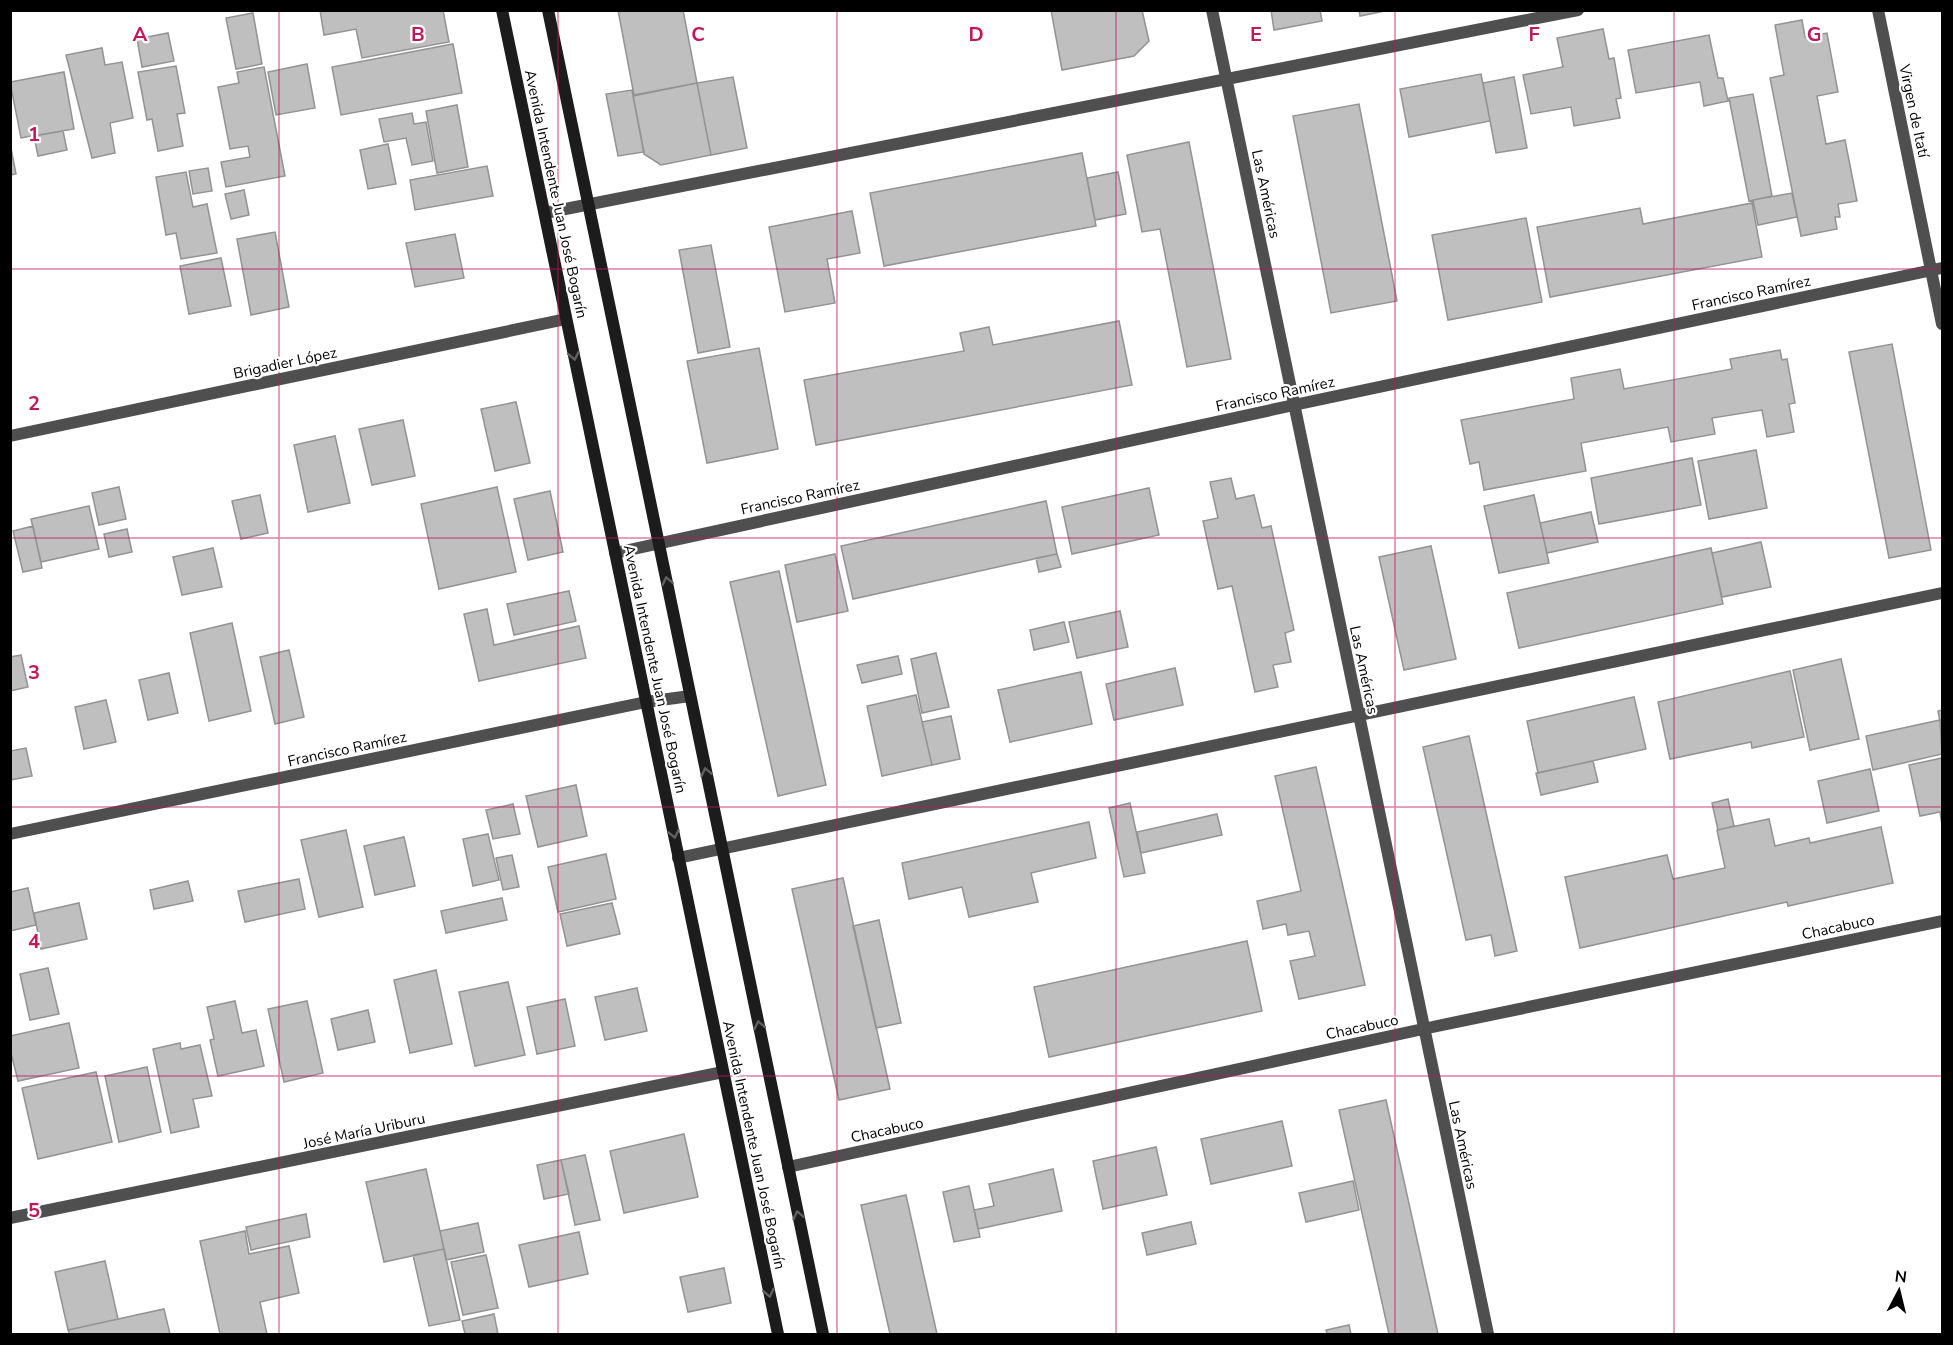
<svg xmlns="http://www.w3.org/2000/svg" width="1953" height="1345" font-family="'Nunito Sans',sans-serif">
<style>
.building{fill:#bfbfbf;stroke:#939393;stroke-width:1.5}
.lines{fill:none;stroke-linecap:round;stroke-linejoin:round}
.street{stroke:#4f4f4f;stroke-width:12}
.secondary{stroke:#1c1c1c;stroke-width:12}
.oneway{stroke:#606060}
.grid{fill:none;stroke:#c2185b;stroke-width:1.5;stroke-opacity:0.55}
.labels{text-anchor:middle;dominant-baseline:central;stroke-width:4.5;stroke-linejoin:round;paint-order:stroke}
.street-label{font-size:15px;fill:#000;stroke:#fff}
.grid-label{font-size:20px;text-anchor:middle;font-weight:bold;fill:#c2185b;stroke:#fff;stroke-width:4.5;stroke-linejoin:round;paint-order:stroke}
</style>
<rect width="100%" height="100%" fill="#fff"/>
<path class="building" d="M320,10H443L449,42L362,58L356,29L324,35Z
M618,10H683L697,83L634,95Z
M1051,10H1142L1149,41L1134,56L1062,70Z
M1271,10H1320L1322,21L1274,30Z
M1359,10H1390L1360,16Z
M253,13L262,64L236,69L226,18Z
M1802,20L1805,37L1827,33L1838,92L1817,96L1826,144L1845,140L1857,201L1838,204L1840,217H1835L1837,229L1801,236L1770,78L1784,75L1775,25Z
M1603,29L1609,59L1614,58L1621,98L1616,99L1620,118L1574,126L1571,107L1531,114L1523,75L1563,67L1557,38Z
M168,33L174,61L142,67L137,39Z
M1709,35L1718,78H1723L1728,101L1704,106L1700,82L1636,93L1628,50Z
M453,44L462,93L341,115L332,67Z
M102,48L105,65L122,62L133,118L110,123L115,153L92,158L66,55Z
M307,64L315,108L276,115L268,72Z
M176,66L185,113L177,114L183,146L158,151L152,119L147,120L138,72Z
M264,67L285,176L226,187L221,162L250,157L248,146L230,149L218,87L239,83L237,72Z
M64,72L74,129L21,138L10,82Z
M1481,74L1490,121L1409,137L1400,89Z
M733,77L747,148L711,155L697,83Z
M1514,77L1527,148L1496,153L1483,83Z
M697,83L711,155L661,165L644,154L633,96Z
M632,90L644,152L618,156L606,94Z
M1753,94L1772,196L1749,201L1729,98Z
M1359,104L1397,301L1331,313L1293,116Z
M457,105L468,167L437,173L426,111Z
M412,113L414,124L426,122L433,161L412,165L406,138L384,142L379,119Z
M63,131L67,150L38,156L34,136Z
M1189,142L1231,359L1187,367L1160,229L1142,232L1127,155Z
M10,143L16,174L10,175Z
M388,144L396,184L368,189L360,150Z
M1082,153L1096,226L884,266L870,193Z
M487,166L493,196L415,210L410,180Z
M208,168L212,191L193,194L189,171Z
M186,172L193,207L207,204L217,253L181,259L176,233L166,235L156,177Z
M1118,172L1126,214L1095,220L1087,178Z
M244,190L249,215L231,219L225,194Z
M1792,193L1797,217L1758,225L1753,200Z
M1752,203L1762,257L1550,297L1537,227L1640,208L1643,224Z
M852,211L860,253L827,259L835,303L785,312L769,227Z
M1526,218L1542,302L1448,320L1432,235Z
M275,232L289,307L251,315L237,239Z
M455,234L464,278L415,287L406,243Z
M711,245L730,347L698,353L679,250Z
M221,258L231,306L189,314L180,266Z
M1119,321L1132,385L816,445L804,380L964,351L960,333L989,327L993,345Z
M1892,344L1931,550L1889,558L1849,352Z
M759,348L778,449L707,463L687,361Z
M1780,350L1782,360L1787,359L1795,403L1789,404L1794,432L1767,437L1762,410L1712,418L1715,434L1671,442L1668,427L1581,443L1586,471L1484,490L1479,462L1470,464L1461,420L1574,399L1571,378L1620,369L1624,389L1732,369L1730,359Z
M516,402L530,463L495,471L481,409Z
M403,420L415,476L372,485L359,429Z
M335,436L350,503L308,512L294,445Z
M1756,450L1767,508L1709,519L1698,461Z
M1692,458L1701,505L1599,524L1591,478Z
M1231,478L1236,499L1254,495L1262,528L1271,526L1294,630L1285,633L1291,662L1273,665L1278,687L1255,692L1232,586L1218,589L1203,521L1218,518L1210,482Z
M119,487L126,519L99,525L92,493Z
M497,487L516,572L439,589L421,504Z
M1149,488L1159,535L1072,554L1062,507Z
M550,491L563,552L528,560L514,499Z
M260,495L268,533L241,539L232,501Z
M1534,495L1549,563L1499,573L1484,506Z
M1046,501L1057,554L853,599L841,546Z
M89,506L99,549L41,562L31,519Z
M1591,512L1598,542L1547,553L1540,523Z
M33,526L42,568L23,572L13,531Z
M127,529L132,552L109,557L104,534Z
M1761,542L1771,587L1722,597L1712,553Z
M1431,546L1456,659L1404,670L1379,557Z
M213,548L222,587L182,595L173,557Z
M1711,548L1723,604L1519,648L1507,593Z
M835,554L848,611L797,622L785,565Z
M1057,554L1061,567L1039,572L1036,558Z
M779,571L826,785L778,796L730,582Z
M569,591L576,621L514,635L507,604Z
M487,609L494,645L579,626L586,658L479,681L464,614Z
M1120,611L1128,647L1077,658L1069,622Z
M1064,622L1069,642L1034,650L1030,630Z
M232,623L251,711L209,721L190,633Z
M289,650L304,717L275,724L260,657Z
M936,653L949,707L922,713L911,659Z
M21,655L28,687L10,691V657Z
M898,656L902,674L862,683L857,665Z
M1841,659L1859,739L1810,750L1793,670Z
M1175,668L1183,705L1114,720L1106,684Z
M1790,671L1804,737L1752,748L1751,742L1670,759L1658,702Z
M1081,672L1092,724L1010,742L998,690Z
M169,673L178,713L148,720L139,680Z
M916,695L932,765L882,776L867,706Z
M1634,697L1646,749L1538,773L1527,721Z
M106,700L116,742L84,749L75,707Z
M1942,710V732L1938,711Z
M951,716L960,759L932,765L922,722Z
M1940,720L1942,754L1873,770L1866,736Z
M1469,736L1517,951L1495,956L1491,935L1466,940L1423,747Z
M26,748L32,776L10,780V751Z
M1942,758V825L1940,812L1920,816L1909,765Z
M1593,761L1598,782L1541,795L1536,773Z
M1316,767L1365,985L1299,999L1290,961L1315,956L1309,931L1288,935L1286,924L1263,929L1257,901L1301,891L1275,776Z
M1870,769L1879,811L1827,823L1818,781Z
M576,785L587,836L538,847L526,796Z
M1728,799L1734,826L1718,830L1712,803Z
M1130,803L1145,873L1124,877L1109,808Z
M513,804L520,834L493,839L486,810Z
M1217,814L1222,835L1141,853L1137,832Z
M1769,819L1775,846L1809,838L1810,843L1881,827L1893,883L1788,906L1787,902L1580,948L1565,877L1667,855L1673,879L1725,868L1717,830Z
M1089,822L1096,858L1031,873L1038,902L969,917L962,887L909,899L902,863Z
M346,830L363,907L319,917L301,840Z
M488,834L499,880L473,886L463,839Z
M404,837L415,886L375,895L364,846Z
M606,854L616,899L558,912L548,867Z
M512,855L519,887L503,890L496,858Z
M843,878L890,1089L839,1100L792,889Z
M299,879L305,909L245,922L238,891Z
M188,881L193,901L154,909L150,890Z
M28,888L36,925L10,931V892Z
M502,898L507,920L446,933L441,911Z
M79,903L87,939L41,949L34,913Z
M612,903L620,934L567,946L560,914Z
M879,920L901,1023L876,1028L853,926Z
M1247,941L1262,1011L1049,1057L1034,987Z
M48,968L59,1014L30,1020L20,974Z
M436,970L452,1044L410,1053L394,980Z
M508,982L525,1055L475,1066L459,992Z
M637,988L647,1031L605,1040L595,997Z
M565,999L575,1046L537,1054L527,1007Z
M235,1001L242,1033L256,1030L264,1066L218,1076L210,1040L214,1039L207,1007Z
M307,1001L323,1073L284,1082L268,1009Z
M368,1010L375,1042L338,1050L331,1019Z
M69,1023L79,1068L18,1081L10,1049V1036Z
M180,1043L181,1049L200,1045L212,1096L193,1099L199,1127L171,1133L153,1049Z
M147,1067L161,1132L119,1142L105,1076Z
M96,1072L112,1142L38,1159L22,1088Z
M1386,1100L1438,1334H1389L1339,1110Z
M1282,1121L1292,1166L1211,1184L1201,1139Z
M684,1134L698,1197L624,1213L610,1151Z
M1156,1147L1167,1195L1103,1209L1093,1161Z
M585,1155L600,1220L575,1225L561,1160Z
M561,1160L569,1194L544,1199L537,1165Z
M426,1169L444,1249L384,1262L366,1182Z
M1053,1169L1062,1211L978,1229L974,1210L994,1206L989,1184Z
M1353,1181L1359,1210L1306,1222L1299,1193Z
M969,1186L980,1237L954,1242L943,1192Z
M906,1195L937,1334H890L861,1205Z
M306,1214L310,1237L251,1250L246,1227Z
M1191,1222L1196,1244L1147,1255L1142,1233Z
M478,1223L484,1252L446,1260L440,1231Z
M245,1231L249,1254L289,1246L299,1293L260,1302L267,1334H220L200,1241Z
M579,1232L588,1274L529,1287L519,1245Z
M444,1249L460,1320L429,1326L413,1255Z
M486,1255L498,1308L463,1315L451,1262Z
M105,1261L118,1319L68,1330L55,1272Z
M724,1268L731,1303L688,1312L680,1277Z
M164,1309L170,1334H70L68,1330Z
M494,1314L498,1334H465L462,1321Z
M1349,1325L1351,1334H1327L1326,1330Z"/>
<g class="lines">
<path class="street" d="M1212,10L1488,1334
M1878,10L1942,324
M545,213L1578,10
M10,436L566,319
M615,553L1294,405L1942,268
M10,834L646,702L690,696
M678,858L1942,593
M788,1167L1423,1029L1942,921
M10,1218L723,1072"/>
<path class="secondary" d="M502,10L778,1334
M548,10L823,1334"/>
</g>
<defs><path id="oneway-chevron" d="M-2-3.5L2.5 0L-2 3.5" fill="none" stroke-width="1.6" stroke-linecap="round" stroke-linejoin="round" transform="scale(1.5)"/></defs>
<g class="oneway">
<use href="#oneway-chevron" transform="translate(574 356) rotate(78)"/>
<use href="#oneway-chevron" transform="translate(667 581) rotate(-102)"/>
<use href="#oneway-chevron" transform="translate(706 772) rotate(-102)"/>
<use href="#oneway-chevron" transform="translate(674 834) rotate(78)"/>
<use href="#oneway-chevron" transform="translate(759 1025) rotate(-102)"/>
<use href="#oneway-chevron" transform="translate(798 1215) rotate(-102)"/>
<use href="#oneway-chevron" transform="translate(769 1293) rotate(78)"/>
</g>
<path class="grid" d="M279,10V1334M558,10V1334M837,10V1334M1116,10V1334M1395,10V1334M1674,10V1334M10,269H1942M10,538H1942M10,807H1942M10,1076H1942"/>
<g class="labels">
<g class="street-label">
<text transform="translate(1914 111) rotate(78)">Virgen de Itatí</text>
<text transform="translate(556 194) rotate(78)">Avenida Intendente Juan José Bogarín</text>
<text transform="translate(1266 194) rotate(78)">Las Américas</text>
<text transform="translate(1751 293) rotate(-12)">Francisco Ramírez</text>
<text transform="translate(285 363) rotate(-12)">Brigadier López</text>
<text transform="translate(1275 394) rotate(-12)">Francisco Ramírez</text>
<text transform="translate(800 497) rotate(-12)">Francisco Ramírez</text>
<text transform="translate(655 669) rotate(78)">Avenida Intendente Juan José Bogarín</text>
<text transform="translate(1364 670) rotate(78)">Las Américas</text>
<text transform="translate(347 749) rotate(-12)">Francisco Ramírez</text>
<text transform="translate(1838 927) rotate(-12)">Chacabuco</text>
<text transform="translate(1362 1027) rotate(-12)">Chacabuco</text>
<text transform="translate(887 1130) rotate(-12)">Chacabuco</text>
<text transform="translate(364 1131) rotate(-12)">José María Uriburu</text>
<text transform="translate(754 1145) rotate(78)">Avenida Intendente Juan José Bogarín</text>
<text transform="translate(1463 1145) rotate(78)">Las Américas</text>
</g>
</g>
<g class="grid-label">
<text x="140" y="41">A</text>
<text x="418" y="41">B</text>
<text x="698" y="41">C</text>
<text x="976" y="41">D</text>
<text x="1256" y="41">E</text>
<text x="1534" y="41">F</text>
<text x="1814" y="41">G</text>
<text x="34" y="141">1</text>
<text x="34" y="410">2</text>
<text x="34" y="679">3</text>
<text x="34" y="948">4</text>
<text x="34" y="1217">5</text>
</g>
<rect width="1953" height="1345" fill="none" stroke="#000000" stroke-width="24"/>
<g transform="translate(1899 1291) rotate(7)" stroke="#ffffff" stroke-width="4.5" paint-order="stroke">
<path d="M0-4.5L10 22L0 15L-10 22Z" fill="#000000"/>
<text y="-9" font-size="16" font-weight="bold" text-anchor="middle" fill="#000000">N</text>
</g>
</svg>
